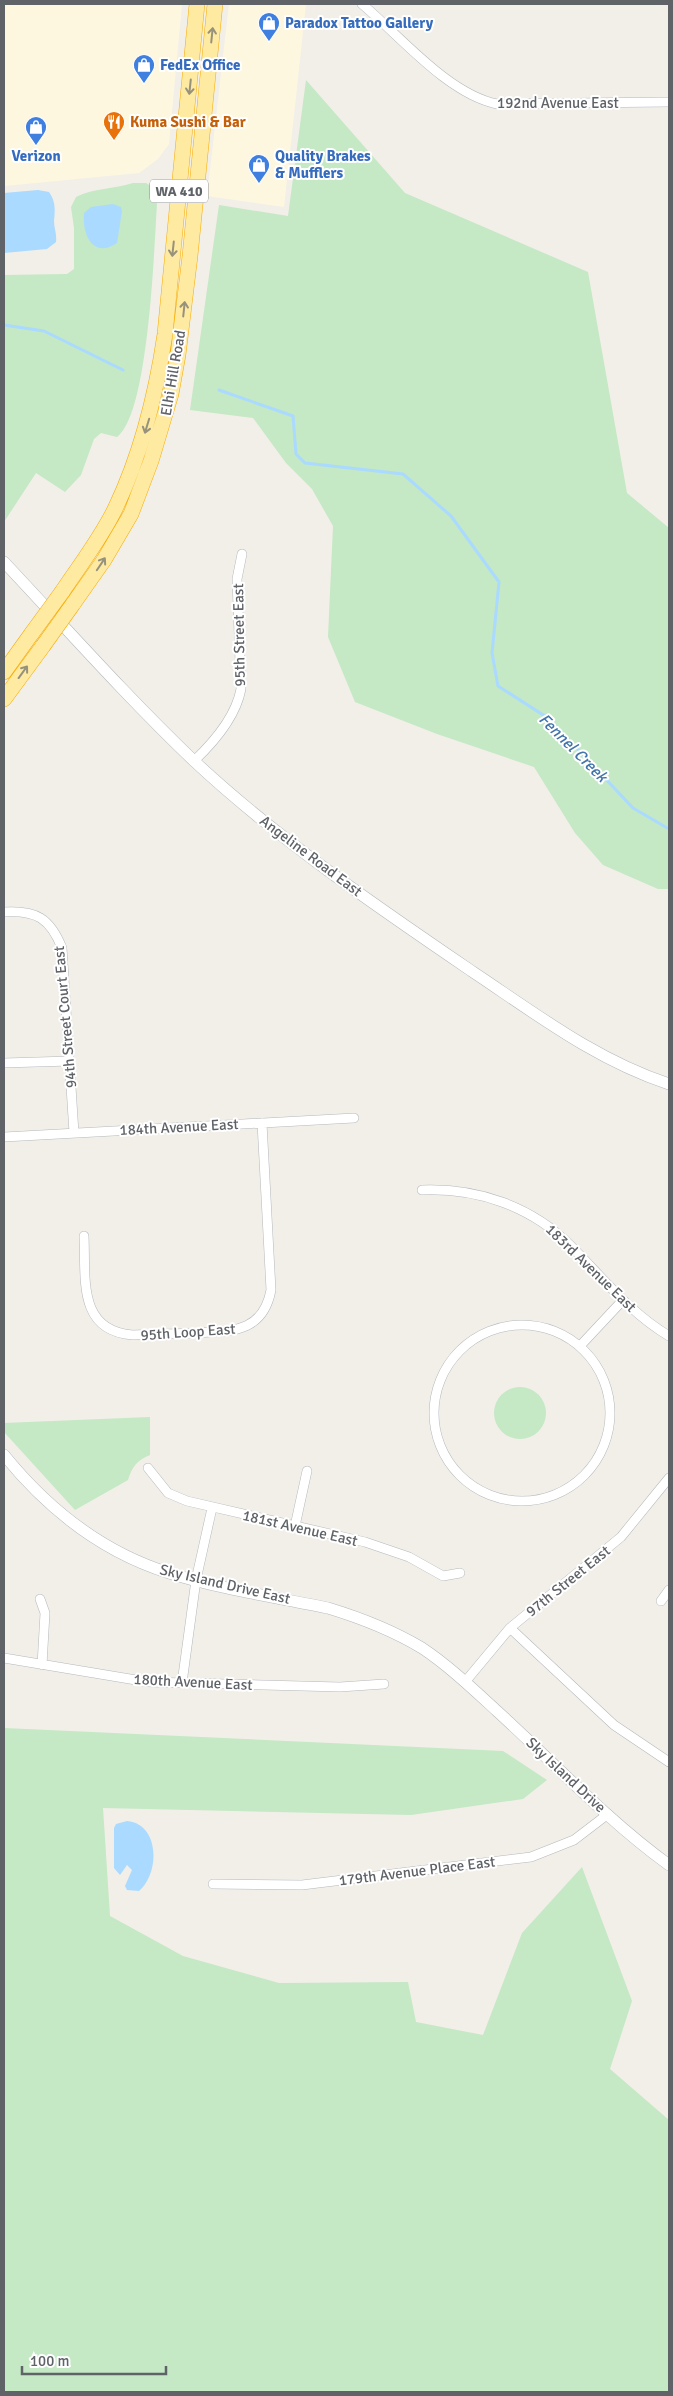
<svg xmlns="http://www.w3.org/2000/svg" width="673" height="2396" font-family="Signika,sans-serif">
<style>
.commercial{fill:#fef7e0}
.green{fill:#c5e8c5}
.water{fill:#aadaff}
.lines{fill:none;stroke-linecap:round;stroke-linejoin:round}
.stream{stroke:#aadaff;stroke-width:3}
.minor-casing{stroke:#b5b8bc;stroke-width:10}
.tertiary-casing{stroke:#b5b8bc;stroke-width:12}
.trunk-casing{stroke:#f9ab00;stroke-width:16}
.minor{stroke:#fff;stroke-width:9}
.tertiary{stroke:#fff;stroke-width:11}
.trunk{stroke:#feeaa1;stroke-width:15}
.trunk-bridge-casing{stroke:#f9ab00;stroke-width:16;stroke-linecap:butt}
.trunk-bridge{stroke:#feeaa1;stroke-width:15}
.oneway{stroke:#97927c}
.labels{text-anchor:middle;dominant-baseline:central;stroke-width:4;stroke-linejoin:round;paint-order:stroke}
.shield{fill:#fff;stroke:#8f9295;stroke-width:1}
.shield-label{font-size:14px;font-weight:bold;fill:#5f6368}
.shop-label{font-size:15px;font-weight:bold;fill:#366cbe;stroke:#fff;text-anchor:start}
.street-label{font-size:15px;fill:#5f6368;stroke:#fff}
.food-label{font-size:15px;font-weight:bold;fill:#c56008;stroke:#fff;text-anchor:start}
.water-label{font-size:16px;font-style:italic;fill:#4174aa;stroke:#fff}
</style>
<rect width="100%" height="100%" fill="#f1efe8"/>
<path class="commercial" d="M4,4H182L169,144L158,159L139,173L4,186Z
M229,4H306L284,207L207,196Z"/>
<path class="green" d="M306,80L405,193L588,272L627,493L669,528V889H658L603,865L575,833L534,767L437,734L355,702L328,637L333,526L312,489L286,463L253,418L190,410L219,205L288,216Z
M133,183H146L154,188L157,204C154,247 149,414 117,437L101,433L94,439L81,475L65,492L36,473L4,522V275L67,274L74,269V228L71,207L76,197C94,188 114,189 133,183Z
M494 1413a26 26 0 1 1 52 0a26 26 0 1 1-52 0Z
M150,1417V1455C137,1460 132,1467 128,1480L75,1510L4,1432V1423Z
M4,1728L503,1751L547,1780L523,1799L411,1815L103,1808L110,1916L183,1956L279,1983L408,1982L416,2022L483,2035L522,1933L582,1867L632,2001L610,2069L669,2120V2392H4Z"/>
<path class="water" d="M38,190L49,192C56,202 55,210 54,221C54,228 57,234 56,242L47,249L4,253V193Z
M113,204L121,207L122,211L117,243C93,259 82,235 84,213L91,207Z
M127,1821C160,1824 160,1873 139,1891L127,1890L125,1886L132,1870L127,1865L120,1875L114,1868V1828L116,1824Z"/>
<g class="lines">
<path class="stream" d="M4,325L44,331L123,370
M219,390L293,416L296,454L305,463L403,474L451,516L499,582L492,653L498,686L548,718L633,808L669,829"/>
<g class="minor-casing">
<path id="minor" d="M362,4C400,36 448,94 497,104L669,102
M194,761C214,742 236,716 241,689L237,579L242,554
M4,912C36,910 50,918 62,948L74,1133
M4,1063L70,1061
M4,1137L354,1118
M422,1190C478,1188 531,1206 571,1246C603,1278 630,1313 669,1336
M84,1236C86,1278 77,1331 133,1335C154,1334 175,1334 196,1333C231,1331 263,1333 271,1290L262,1123
M434 1413a88 88 0 1 1 176 0a88 88 0 1 1-176 0Z
M580,1346L623,1300
M148,1468L168,1493L187,1501L365,1542L409,1557L443,1576L460,1573
M295,1526L307,1471
M40,1599L45,1613L42,1665
M661,1601L669,1590
M510,1628L614,1725L669,1762
M4,1658L148,1682L340,1687L384,1684
M465,1682L510,1628L621,1537L669,1478
M182,1683L196,1580L212,1508
M213,1884L302,1885L531,1857L574,1840L608,1814"/>
</g>
<g class="tertiary-casing">
<path id="tertiary" d="M4,562C66,628 127,697 193,760C276,838 379,908 473,972C536,1014 596,1060 669,1084
M4,1455C47,1508 102,1552 169,1573C220,1589 275,1597 328,1608C361,1618 392,1630 422,1648C449,1666 473,1689 497,1711C554,1763 607,1820 669,1865"/>
</g>
<g class="trunk-casing">
<path id="trunk" d="M62,592C80,565 101,538 115,509C142,453 156,395 165,334L197,4
M73,604L104,560L131,514L151,461L171,394L178,355L190,256L215,4
M4,672L32,633
M4,699L43,646"/>
</g>
<use href="#minor" class="minor"/>
<use href="#tertiary" class="tertiary"/>
<use href="#trunk" class="trunk"/>
<g class="trunk-bridge-casing">
<path id="trunk-bridge" d="M32,633L62,592
M43,646L73,604"/>
</g>
<use href="#trunk-bridge" class="trunk-bridge"/>
</g>
<defs><path id="oneway-shaft" d="M-6 0H5M1.5-3L5.5 0L1.5 3" fill="none" stroke-width="1.6" stroke-linecap="round" stroke-linejoin="round" transform="scale(1.25)"/></defs>
<g class="oneway">
<use href="#oneway-shaft" transform="translate(212 35) rotate(-84)"/>
<use href="#oneway-shaft" transform="translate(190 87) rotate(96)"/>
<use href="#oneway-shaft" transform="translate(173 249) rotate(96)"/>
<use href="#oneway-shaft" transform="translate(184 309) rotate(-84)"/>
<use href="#oneway-shaft" transform="translate(147 426) rotate(107)"/>
<use href="#oneway-shaft" transform="translate(101 564) rotate(-56)"/>
<use href="#oneway-shaft" transform="translate(23 672) rotate(-54)"/>
</g>
<defs>
<g id="shop-pin" transform="scale(1.125)"><path d="M0 17L-7.5 6A9.5 9.5 0 1 1 7.5 6Z" fill="#3f7fe0" stroke="#fff"/><path d="M-5-2.5h2.3a2.7 3.5 0 0 1 5.4 0H5L5.5 6h-11ZM-1.5-2.5h3a1.5 2.3 0 0 0-3 0Z" fill="#fff"/></g>
<g id="restaurant-pin" transform="scale(1.125)"><path d="M0 17L-7.5 6A9.5 9.5 0 1 1 7.5 6Z" fill="#e8710a" stroke="#fff"/><path d="M-5-6h1v4h1v-4h1v4h1v-4h1v5L-1.5 .5V6h-2V.5L-5-1ZM5-6V6H3V1.5H1.5Q1.5-4 5-6Z" fill="#fff"/></g>
</defs>
<g fill-rule="evenodd">
<use href="#shop-pin" x="269" y="23"/>
<use href="#shop-pin" x="144" y="65"/>
<use href="#restaurant-pin" x="114" y="122"/>
<use href="#shop-pin" x="36" y="127"/>
<use href="#shop-pin" x="259" y="165"/>
</g>
<g class="labels">
<rect class="shield" x="150" y="179.5" width="58" height="23" rx="4"/>
<g class="shield-label">
<text x="179" y="191">WA 410</text>
</g>
<g class="shop-label">
<text x="285" y="23">Paradox Tattoo Gallery</text>
<text x="160" y="65">FedEx Office</text>
<text x="36" y="156" text-anchor="middle">Verizon</text>
<text x="275" y="156">Quality Brakes<tspan x="275" dy="17">&amp; Mufflers</tspan></text>
</g>
<g class="street-label">
<text x="558" y="103">192nd Avenue East</text>
<text transform="translate(173 373) rotate(-80)">Elhi Hill Road</text>
<text transform="translate(239 635) rotate(-91)">95th Street East</text>
<text transform="translate(311 856) rotate(37)">Angeline Road East</text>
<text transform="translate(65 1017) rotate(-95)">94th Street Court East</text>
<text transform="translate(179 1127) rotate(-3)">184th Avenue East</text>
<text transform="translate(591 1268) rotate(44)">183rd Avenue East</text>
<text transform="translate(188 1332) rotate(-4)">95th Loop East</text>
<text transform="translate(300 1528) rotate(13)">181st Avenue East</text>
<text transform="translate(568 1581) rotate(-39)">97th Street East</text>
<text transform="translate(225 1584) rotate(13)">Sky Island Drive East</text>
<text transform="translate(193 1682) rotate(3)">180th Avenue East</text>
<text transform="translate(566 1775) rotate(43)">Sky Island Drive</text>
<text transform="translate(417 1871) rotate(-7)">179th Avenue Place East</text>
</g>
<g class="food-label">
<text x="130" y="122">Kuma Sushi &amp; Bar</text>
</g>
<g class="water-label">
<text transform="translate(573 748) rotate(45)">Fennel Creek</text>
</g>
</g>
<rect width="673" height="2396" fill="none" stroke="#5f6368" stroke-width="10"/>
<path d="M22 2366v8h144v-8" fill="none" stroke="#5f6368" stroke-width="2.5"/>
<text x="30" y="2366" font-size="15" fill="#5f6368" stroke="#ffffff" stroke-width="4" paint-order="stroke">100 m</text>
</svg>
